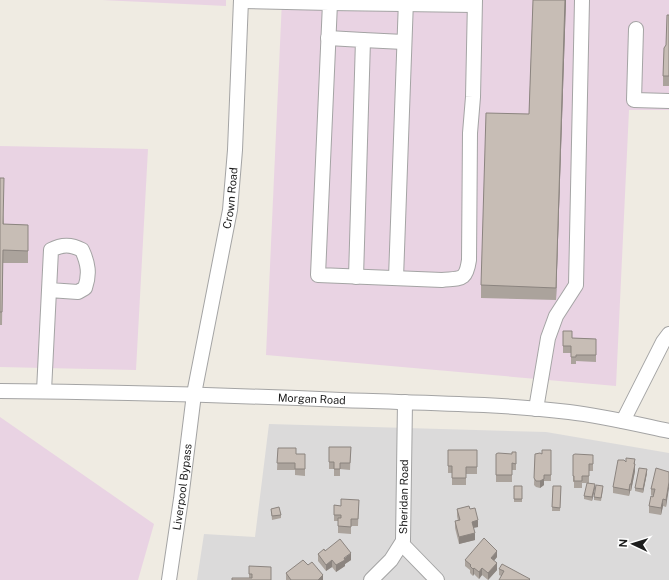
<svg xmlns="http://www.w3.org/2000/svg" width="669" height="580" font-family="'Public Sans',sans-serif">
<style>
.residential{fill:#dbdada}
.industrial{fill:#e9d3e3}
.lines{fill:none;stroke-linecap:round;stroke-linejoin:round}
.minor-casing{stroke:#a4a4a4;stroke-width:16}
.minor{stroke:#fff;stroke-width:14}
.wall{fill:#aba39c}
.shaded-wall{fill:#8b847f}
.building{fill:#c7bdb5;stroke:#8b847f}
.labels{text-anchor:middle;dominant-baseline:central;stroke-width:4;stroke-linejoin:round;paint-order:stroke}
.street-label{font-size:11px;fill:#1d1d1d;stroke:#fff}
</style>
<rect width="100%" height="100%" fill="#efebe2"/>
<path class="residential" d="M269,424L546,432L669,453V580H197L204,534L255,537Z"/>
<path class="industrial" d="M102,0H226V6Z
M282,0H669V110H629L616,386L266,355Z
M0,146L148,149L136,370L0,367Z
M0,417L154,524L138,580H0Z"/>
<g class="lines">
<g class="minor-casing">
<g id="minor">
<path d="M241,1L330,3L318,275L442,280C461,278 466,281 469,260L470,133L473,97L475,0"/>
<path d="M330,3L474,5"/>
<path d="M636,29L634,100L669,101"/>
<path d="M328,38L363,40L356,277"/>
<path d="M363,40L404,42"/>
<path d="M396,278L406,0"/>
<path id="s1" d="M0,391C114,392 227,395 341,400C417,403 494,403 569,412C603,416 636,424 669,431"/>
<path d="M44,391L51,250C62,244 71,244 82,250C88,263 90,274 85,288L78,292L49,290"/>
<path d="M536,409L548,338L556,316L576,285L582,0"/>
<path d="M623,421L663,342L669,334"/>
<path d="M402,544L437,580"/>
<path id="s2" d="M169,580L181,499L194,394L230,210L235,150L241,0"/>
<path id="s3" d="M371,580L391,560L403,541L405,402"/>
</g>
</g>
<use href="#minor" class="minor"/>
</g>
<path class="wall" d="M533,0H566L556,300L481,298V285L529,114Z
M669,15V86H663V76Z
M0,178L4,224L28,225V263H3L2,325H0Z
M563,331L572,338L596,339V362L576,361V364H571V353H563Z
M329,447H351L350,470L340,469V476H334V469H329Z
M278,448L296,454H305V476L295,475V470H277Z
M448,450H477V474H466V485H452V473H448Z
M551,450V481H544V485L540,488L536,487L534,485L535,454H542Z
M516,452V470H512V482H496V454H512Z
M573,455H593V471H589V483H582V488H574V482H573Z
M626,462L635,464V471L631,491H630L629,496L613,493V487Z
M669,472L666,507L663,506L661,515L649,513V506L653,496L651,495V489Z
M647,473L643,493L635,491V488Z
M514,486H522V502H514Z
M553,486H561L560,511H552Z
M595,488L592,501L584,499V496Z
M603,489L601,501L594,500V497Z
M359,500L358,526H351V534L338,533V521H334V505L341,506Z
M271,509L281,515V518L272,520Z
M457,509H470L478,527L473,528L475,540L459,544L455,528V521H458L457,516Z
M325,551L351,560L345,564V566L336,572L332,567L326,571L318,561V554Z
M497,557L494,561L497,570L488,580L482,575L479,579L474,574L473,576L470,573V570L465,566V560Z
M308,565L323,580H286V573Z
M249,566L271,580L249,578Z
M499,569L530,580L501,576L499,575Z"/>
<path class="shaded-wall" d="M565,0H566L556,300V288Z
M635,459V471L631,491V484Z
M647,469V473L643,493V489Z
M544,475V485L540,488V481Z
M669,482V488L666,507V500Z
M595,484V488L592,501V497Z
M630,484V491L629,496V490Z
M663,499V506L661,515V508Z
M478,520V527L472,528V522Z
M475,533V540L459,544V537Z
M497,551V557L491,564V558Z
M351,553V560L345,564V566L336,572V565Z
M332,560V567L326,571V565Z
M497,563V570L488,580V573Z
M474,568V574L473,576V569Z
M482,568V575L479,579V572Z
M323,575V580H318Z"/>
<path class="building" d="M533,0H565L556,288L481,285L486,113L529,114Z
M667,15H669V76H663L664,48L666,45Z
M0,178H4L3,224L28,225V251L3,250L2,312H0Z
M563,331H572V338L596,339V355H576V357H571V346H563Z
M329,447H351L350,463H340V469H334V462H329Z
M278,448H296V454H305V469H295V463H277Z
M448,450H477V467H466V478H452V466H448Z
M542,450H551V475H544V479L540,481H536L534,478L535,454L540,453L542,454Z
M512,452H516V464L512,463V475H496V454L498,453L512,454Z
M575,454L593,455V464H589V476H582V481H574V476H573V455Z
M626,458L635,459L634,464H635L631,484H630L629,490L613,487L618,460H624L626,462Z
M639,468L647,469L643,489L635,488Z
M656,468L669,472V482L666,500L663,499L661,508L649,506L651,496L653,497L655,489H651Z
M587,483L595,484L592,497L584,496Z
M596,485L603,486L601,498L594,497Z
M514,486H522V499H514Z
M553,486H561L560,508L552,507Z
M341,499L359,500L358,519H351V527L338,526V518H341V515H334V505L341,506Z
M469,506L470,509L475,508L478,520L472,522L475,533L459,537L455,521L460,520L457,509Z
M279,507L281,515L272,516L271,509Z
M484,538L497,551L491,558L497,563L488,573L482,568L479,572L474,568L473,569L470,566L471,565L465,560Z
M340,539L351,553L344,558L345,560L336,565L332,560L326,565L318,554L324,549L325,551Z
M303,560L308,565L312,562L323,575L318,580H291L286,573Z
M502,564L530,579L529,580H499L504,571L499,569Z
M249,566L271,567V580H232V578H252V574H249Z"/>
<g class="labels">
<g class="street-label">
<text stroke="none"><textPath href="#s2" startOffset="387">Crown Road</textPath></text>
<text stroke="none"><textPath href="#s1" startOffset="312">Morgan Road</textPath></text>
<text stroke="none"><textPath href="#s2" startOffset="94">Liverpool Bypass</textPath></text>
<text stroke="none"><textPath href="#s3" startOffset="95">Sheridan Road</textPath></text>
</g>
</g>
<g transform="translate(633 544) rotate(274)" stroke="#ffffff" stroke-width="3" paint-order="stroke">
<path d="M0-3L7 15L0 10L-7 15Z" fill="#1d1d1d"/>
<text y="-6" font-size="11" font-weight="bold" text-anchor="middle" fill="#1d1d1d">N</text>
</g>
</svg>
